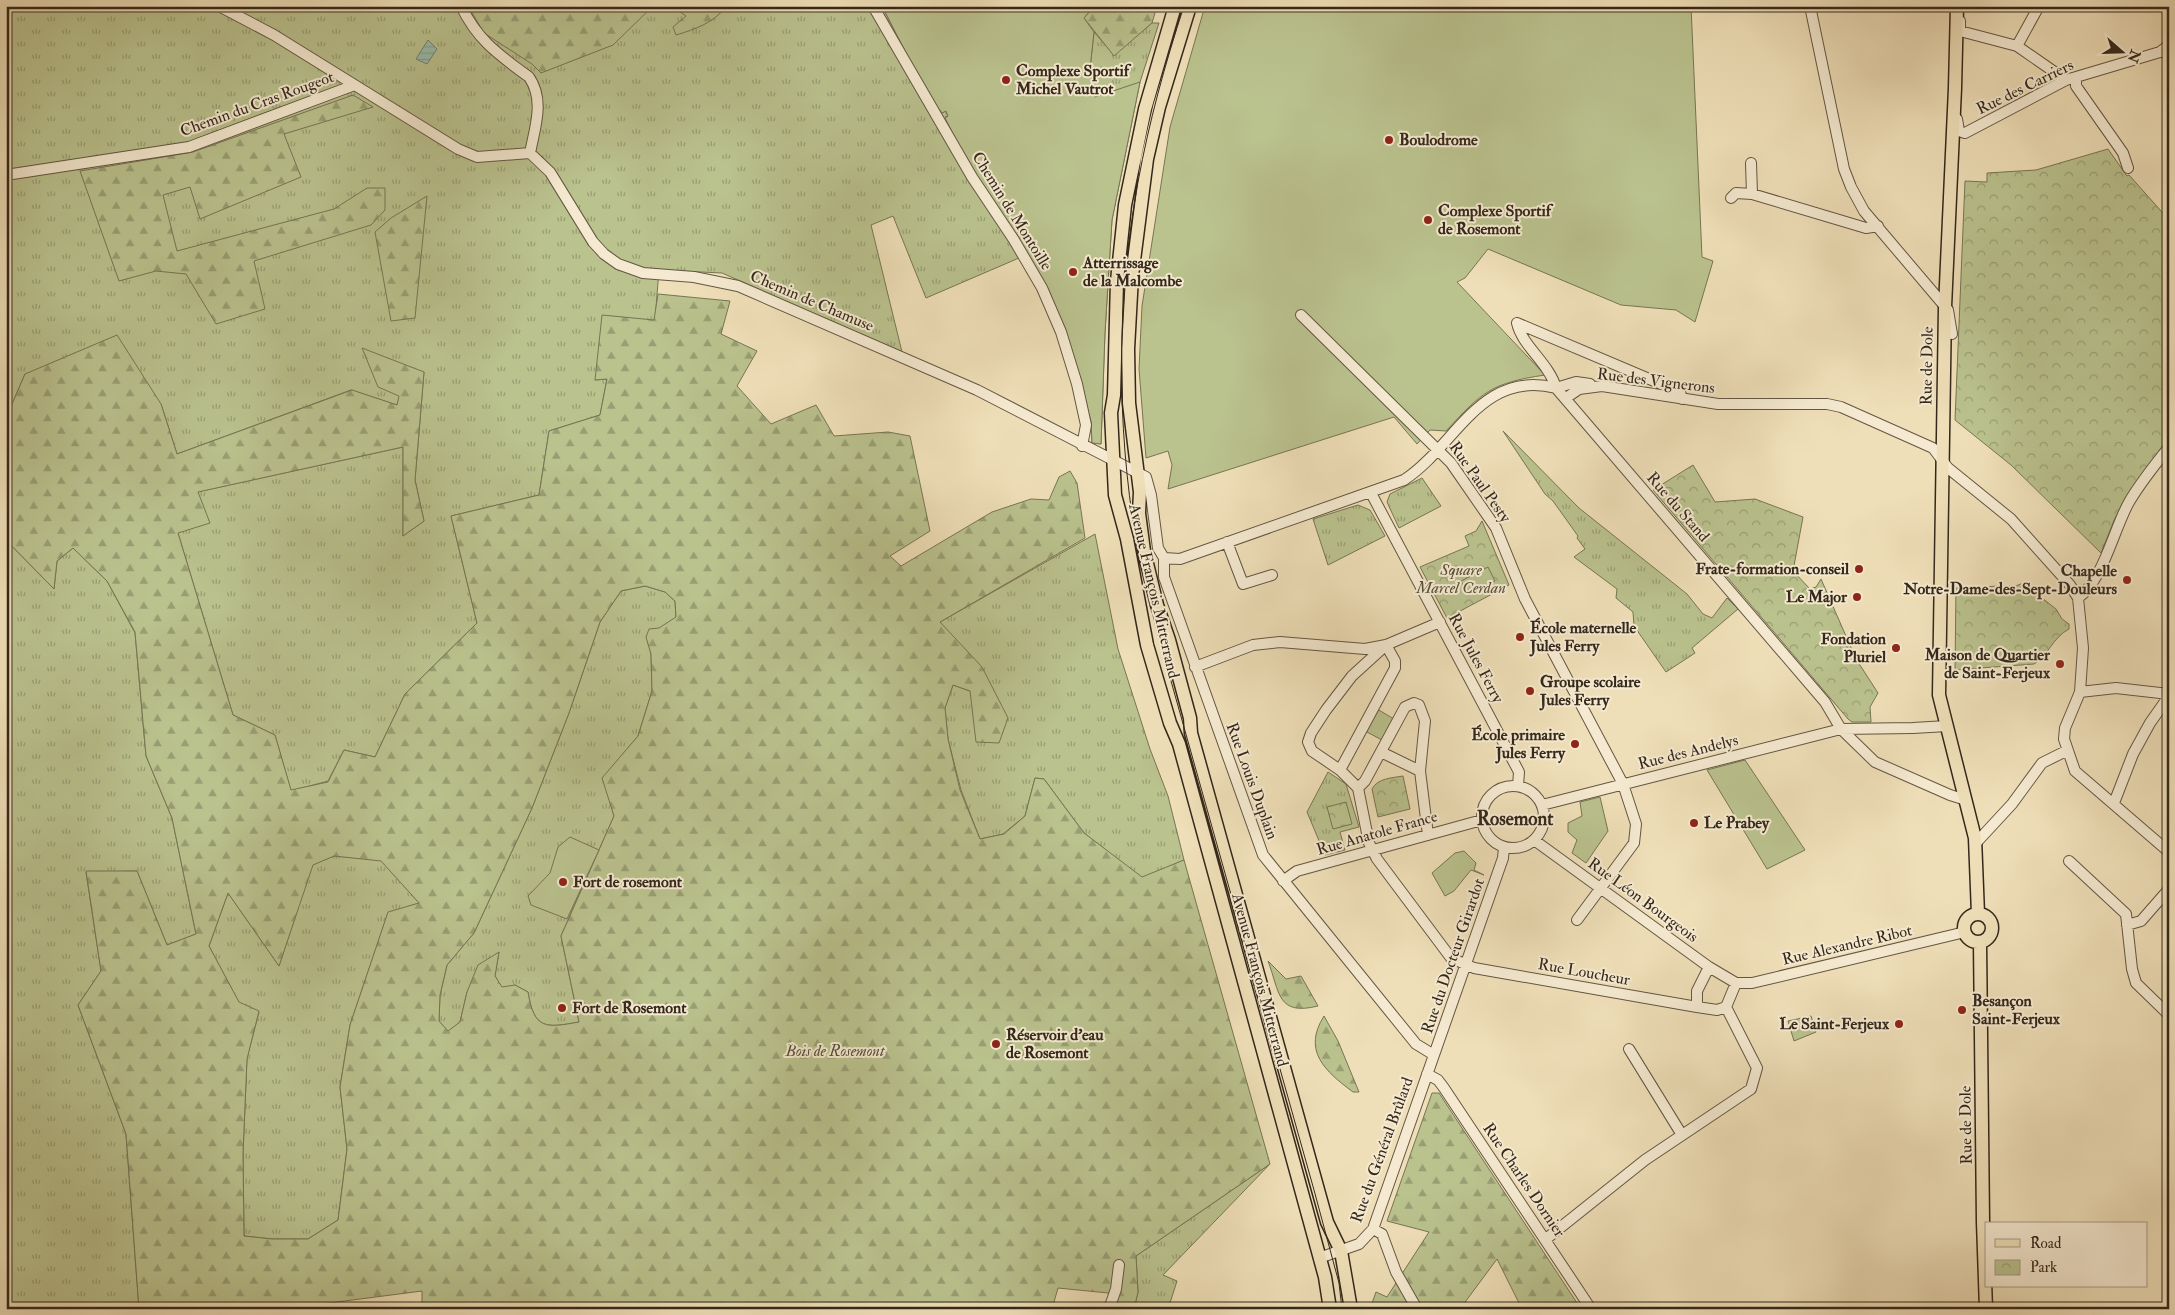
<svg xmlns="http://www.w3.org/2000/svg" width="2175" height="1315" font-family="'IM FELL Double Pica',serif">
<style>
.grass{fill:url(#grass-tufts);stroke:#777554}
.forest{fill:url(#forest-firs);stroke:#777554;fill-rule:evenodd}
.park{fill:url(#park-crowns);stroke:#777554}
.garden{fill:#bac28e;stroke:#777554}
.water{fill:url(#water-rules);stroke:#718172}
.lines{fill:none;stroke-linecap:round;stroke-linejoin:round}
.minor-casing{stroke:#635642;stroke-width:12}
.major-casing{stroke:#34281b;stroke-width:15}
.minor{stroke:#f5ead1;stroke-width:10}
.major{stroke:#efdfb8;stroke-width:12}
.tram{stroke:#34281b;stroke-width:1}
.poi-dot{fill:#8f2418;stroke:#f5ead1;stroke-width:2}
.labels{text-anchor:middle;dominant-baseline:central;stroke-width:4;stroke-linejoin:round;paint-order:stroke}
.poi-label{font-size:16px;font-weight:bold;fill:#34281b;stroke:#f5ead1;text-anchor:start}
.street-label{font-size:16px;fill:#34281b;stroke:#f5ead1}
.park-label{font-size:16px;font-style:italic;fill:#564e38;stroke:#f5ead1}
.quarter-label{font-size:19px;font-weight:bold;fill:#34281b;stroke:#f5ead1}
</style>
<defs>
<pattern id="grass-tufts" width="24" height="20" patternUnits="userSpaceOnUse" patternTransform="scale(1.25)"><rect width="24" height="20" fill="#bac28e"/><path d="M3 7l-1-3M5 7V3M7 7l1-3M15 17l-1-3M17 17v-4M19 17l1-3" fill="none" stroke="#989e73"/></pattern>
<pattern id="forest-firs" width="22" height="20" patternUnits="userSpaceOnUse" patternTransform="scale(1.25)"><rect width="22" height="20" fill="#bac28e"/><path d="M5 1l3.5 6h-7zM16 11l3.5 6h-7z" fill="#989e73"/></pattern>
<pattern id="park-crowns" width="20" height="18" patternUnits="userSpaceOnUse" patternTransform="scale(1.25)"><rect width="20" height="18" fill="#bac28e"/><path d="M2 6a3 3 0 1 1 6 0M12 15a3 3 0 1 1 6 0" fill="none" stroke="#989e73"/></pattern>
<pattern id="water-rules" width="6" height="5" patternUnits="userSpaceOnUse" patternTransform="scale(1.25)"><rect width="6" height="5" fill="#9abdac"/><path d="M0 2.5h6" fill="none" stroke="#85a293"/></pattern>
</defs>
<rect width="100%" height="100%" fill="#efdfb8"/>
<filter id="stains"><feTurbulence type="fractalNoise" baseFrequency=".004" numOctaves="4"/><feColorMatrix values="0 0 0 0 .2 0 0 0 0 .09 0 0 0 0 .02 0 0 0 .5 -.17"/></filter>
<radialGradient id="worn" r=".72"><stop offset=".6" stop-color="#630" stop-opacity="0"/><stop offset="1" stop-color="#630" stop-opacity=".3"/></radialGradient>
<path class="grass" d="M6,6H882L926,92L943,113L945,111L948,116L945,117L1095,98L1090,69L1094,32L1114,55L1152,23H1159L1140,82L1112,220L1105,332L1101,444L1092,443C1089,381 1053,311 1026,255L926,298L893,216L871,225L902,352L722,273L659,270L655,320L595,380L607,379L600,415L549,431L539,495L451,516L477,623L405,694L375,757L344,750L328,781L291,791L275,735L233,715L178,533L197,492L403,447V536L424,521L415,480L424,372L400,397L397,405L351,390L177,454L161,404L25,374L6,418Z
M1503,431L1579,508L1687,594L1703,614L1712,618L1727,598L1738,609L1692,648L1695,653L1666,672L1634,626L1633,612L1616,598L1617,589L1574,557L1585,549L1577,538L1578,536L1553,501L1545,494Z
M1422,478L1441,506L1399,528L1387,502L1390,494Z
M1358,505L1370,510L1385,536L1328,565L1313,519Z
M1095,534L1118,649L1150,749L1168,796L1184,860L1142,878L1084,833L1044,779L1035,778L1025,816L1003,834L980,839L961,790L948,739L945,708L953,685L970,691L998,743L940,622Z
M6,540L54,589L57,561L73,548L107,581L135,633L146,756L172,818L196,934L167,945L137,871L86,872L101,971L78,1005L126,1134L139,1309H6Z
M645,586L665,592L675,601L676,618L647,637L651,654L652,691L638,736L603,778L614,816L561,936L579,1022C546,1028 534,1030 528,992L515,985L502,988L495,976L499,952L467,992L460,1022L448,1032L439,1021L440,995L447,965L474,933L532,808L569,713L600,622L621,591Z
M1328,772L1346,784L1359,827L1340,832L1345,850L1325,855L1307,812Z
M334,856L381,860L419,903L388,913L350,1025L340,1087L347,1149L338,1220L308,1239H272L244,1236L243,1153L247,1058L259,1012L239,1003L209,946L228,893L279,966L312,865Z
M1270,1164L1163,1275L1177,1281L1168,1309H1134L1138,1292L1136,1256Z"/>
<path class="forest" d="M468,6H653L613,45L541,73L532,64L484,33Z
M671,6H727C713,23 696,29 676,35L673,27L686,16Z
M1094,6H1157L1152,23L1114,56L1084,18Z
M353,95L373,107L284,134L301,177L200,219L190,187L163,195L177,251L334,209L367,188H385V210L371,225L254,261L265,309L216,324L186,274L156,271L119,281L80,171L193,152Z
M427,196L415,318L391,321L375,232L391,218Z
M658,294L730,301L721,334L757,351L737,386L771,424L816,405L834,436L888,432L910,436L930,531L890,556L901,566L992,512L1031,499L1049,500L1059,477L1070,471L1077,483L1085,538L940,622L982,667L1008,718L999,743L976,742L970,691L953,685L945,708L948,739L960,790L980,839L1004,834L1025,816L1035,778L1044,779L1084,833L1142,877L1184,860L1270,1164L1136,1256L1138,1292L1134,1309H1113L1118,1294L1058,1288L1052,1309H521L517,1306L516,1309H422V1291L283,1309H139L126,1134L78,1005L101,971L86,871H137L167,945L196,934L172,818L146,756L135,632L107,581L73,548L57,561L54,589L6,540V418L25,374L117,335L161,404L177,454L352,390L397,405L399,396L378,387L362,348L424,372L415,480L424,521L403,536V447L198,492L210,523L178,533L233,715L275,735L291,790L328,782L344,750L375,757L405,694L477,623L451,516L539,495L549,431L600,415L607,379L595,380L602,315L654,320ZM645,586L665,592L675,601L676,617L659,628L649,629L646,637L651,654L652,691L638,736L602,778L614,816L561,936L579,1022C546,1028 534,1030 528,992L515,985L502,987L495,976L499,952L478,965L467,992L460,1022L448,1031L439,1021L440,995L447,965L474,933L532,808L569,713L600,622L621,591ZM334,856L381,861L419,903L388,912L350,1025L340,1087L347,1149L338,1220L308,1239H272L244,1236L243,1153L247,1059L259,1011L239,1002L209,946L228,893L279,966L313,865Z
M1268,961L1286,979L1301,976L1318,1006C1277,1016 1280,993 1268,961Z
M1324,1016L1338,1041L1359,1092H1353C1325,1071 1302,1051 1324,1016Z
M1432,1093H1439L1581,1309H1522L1497,1259L1460,1309H1370L1376,1292L1387,1297L1429,1232L1387,1221Z"/>
<path class="park" d="M2108,149L2127,176L2129,175L2169,220V442L2140,479L2115,518L2101,553L2011,465L1955,420L1965,181L1987,182V173L2036,170Z
M1693,465L1715,502L1755,499L1803,517L1793,571L1810,589L1816,587L1821,579L1856,659L1878,693L1870,707L1871,722H1852L1848,719L1653,490Z
M1482,521L1509,585L1447,618L1420,567L1469,546L1465,536L1476,531Z
M2023,583L2056,609L2062,619L2069,624V629C2052,638 2049,655 2034,664L1955,670L1956,588C1969,589 2010,584 2016,586Z
M1403,776L1410,809L1378,817L1372,789C1378,778 1392,778 1403,776Z
M1346,802L1352,824L1333,829L1327,807Z
M1811,1016L1816,1032L1794,1041L1788,1021Z"/>
<path class="garden" d="M882,6H1094L1084,18L1094,32L1090,69L1095,97L1140,82L1112,220L1105,332L1101,444L1092,443L1091,421L1063,330L968,164L945,118L948,116L946,111L942,113L926,92Z
M1205,6H1691L1702,257L1713,261L1695,322L1676,310L1621,305L1488,249L1465,278L1457,282L1545,375C1491,383 1482,392 1446,431L1430,430L1417,444L1394,417L1168,489L1172,465L1168,451L1146,458L1139,369L1142,306L1170,127Z
M1488,567L1495,581L1468,595L1461,581Z
M1377,709L1394,719L1382,740L1365,731Z
M1745,760L1805,850L1767,869L1707,770Z
M1600,797L1608,831L1586,863L1572,853L1577,840L1568,832V823L1582,816L1580,802Z
M570,837L599,850L567,919L531,905L528,896L550,873L558,847Z
M1464,851L1476,863L1474,870L1484,875L1471,870L1454,891L1445,896L1432,873L1455,853Z"/>
<path class="water" d="M428,40L437,49L427,64L416,59Z"/>
<g class="lines">
<g class="minor-casing">
<path id="minor" d="M219,6L274,35L458,149L477,157L530,153
M461,6C478,41 499,55 529,77C545,100 535,127 530,153
M873,6L972,177L1014,240L1042,288L1061,332L1077,384L1086,425L1082,446
M1810,6L1844,169L1851,187L1864,211L1948,310L1952,334
M1960,21V31L2017,46L2066,80
M2169,45L2160,52H2169
M2017,46L2039,6
M2076,79V86L2123,153L2128,168
M1957,119L1959,131L1965,133L2066,80L2160,52
M530,153L550,172L593,242L604,254L618,264L643,273L694,277L738,286L977,390L1146,477L1151,495L1158,548L1164,558V577L1263,855L1416,1044L1434,1055
M1751,163L1752,194
M6,175L189,147L352,86
M1731,198L1736,193L1752,194L1866,228L1878,226
M1301,315L1451,463L1496,528L1525,599L1623,784L1636,824L1634,843L1577,920
M1517,323L1680,392L1682,399
M1517,323C1522,346 1549,363 1556,388L1576,382L1590,384
M1566,398L1579,389L1602,386L1718,404H1827L1841,407L1933,448L1948,468L2011,519L2070,585L2078,598L2083,648L2080,692L2065,728L2064,739L2075,771L2169,852
M1371,493L1519,772L1518,786
M1227,542L1243,584L1272,575
M1164,558L1180,559L1404,480C1456,446 1480,369 1556,388L1825,702L1841,729L1875,762L1950,795L1966,800
M2078,598C2103,580 2113,532 2128,504C2139,484 2155,465 2169,447
M1195,667L1253,645L1280,642L1365,649L1386,645L1440,622
M2080,692L2116,688L2169,694
M1381,752L1420,771
M1340,770L1395,668V661L1386,645L1352,676L1326,710L1311,733L1308,742L1312,751L1340,770L1358,788L1369,843L1377,859L1451,958L1474,968L1697,1007
M1482 817a31 31 0 1 1 62 0a31 31 0 1 1-62 0Z
M1358,788L1365,781L1405,707L1414,703L1419,705L1425,721L1420,771L1428,835
M2114,803L2133,754L2150,723L2169,696
M1542,805L1841,729L1913,728L1947,726
M1534,840L1709,967L1736,983H1752L1965,932
M1975,844L2012,804L2042,763L2066,751
M2069,861L2126,914L2132,969L2136,983L2169,1015
M1283,881L1297,871L1482,820
M2127,925L2141,921L2169,889
M1709,967L1697,991V1007L1717,1010L1726,1007L1736,983
M1629,1049L1682,1135
M1427,1074L1438,1080L1444,1088L1591,1309
M1373,1229L1382,1234L1396,1272L1417,1309
M1546,1239L1645,1160L1751,1089L1757,1068L1726,1007
M1319,1258L1359,1244L1373,1229L1503,858L1504,847
M1109,1309L1116,1289L1119,1265"/>
</g>
<g class="major-casing">
<path id="major" d="M1175,6L1145,109L1125,205L1117,281L1114,395L1111,413L1115,495L1127,539L1147,645L1170,723L1179,744L1325,1277L1330,1309
M1190,6L1159,107L1147,159L1132,276L1128,349L1129,403L1140,492L1139,513L1144,551L1157,605L1169,640L1190,718L1191,733L1327,1222L1341,1251L1351,1309
M1957,6L1955,88L1945,307L1939,695L1975,838L1978,914
M1964 928a14 14 0 1 1 28 0a14 14 0 1 1-28 0Z
M1980,942L1983,1222L1986,1309"/>
</g>
<use href="#minor" class="minor"/>
<use href="#major" class="major"/>
<path class="tram" d="M1184,6C1165,64 1149,122 1138,182C1117,298 1116,423 1136,540C1141,568 1149,596 1155,624L1314,1190L1339,1283L1342,1309"/>
</g>
<g class="poi-dot">
<circle cx="1006" cy="80" r="5"/>
<circle cx="1389" cy="140" r="5"/>
<circle cx="1428" cy="220" r="5"/>
<circle cx="1073" cy="272" r="5"/>
<circle cx="1859" cy="569" r="5"/>
<circle cx="2127" cy="580" r="5"/>
<circle cx="1857" cy="597" r="5"/>
<circle cx="1520" cy="637" r="5"/>
<circle cx="1896" cy="648" r="5"/>
<circle cx="2060" cy="664" r="5"/>
<circle cx="1530" cy="691" r="5"/>
<circle cx="1575" cy="744" r="5"/>
<circle cx="1694" cy="823" r="5"/>
<circle cx="563" cy="882" r="5"/>
<circle cx="562" cy="1008" r="5"/>
<circle cx="1962" cy="1010" r="5"/>
<circle cx="1899" cy="1024" r="5"/>
<circle cx="996" cy="1044" r="5"/>
</g>
<g class="labels">
<g class="poi-label">
<text x="1016" y="71">Complexe Sportif<tspan x="1016" dy="18">Michel Vautrot</tspan></text>
<text x="1399" y="140">Boulodrome</text>
<text x="1438" y="211">Complexe Sportif<tspan x="1438" dy="18">de Rosemont</tspan></text>
<text x="1083" y="263">Atterrissage<tspan x="1083" dy="18">de la Malcombe</tspan></text>
<text x="1849" y="569" text-anchor="end">Frate-formation-conseil</text>
<text x="2117" y="571" text-anchor="end">Chapelle<tspan x="2117" dy="18">Notre-Dame-des-Sept-Douleurs</tspan></text>
<text x="1847" y="597" text-anchor="end">Le Major</text>
<text x="1530" y="628">École maternelle<tspan x="1530" dy="18">Jules Ferry</tspan></text>
<text x="1886" y="639" text-anchor="end">Fondation<tspan x="1886" dy="18">Pluriel</tspan></text>
<text x="2050" y="655" text-anchor="end">Maison de Quartier<tspan x="2050" dy="18">de Saint-Ferjeux</tspan></text>
<text x="1540" y="682">Groupe scolaire<tspan x="1540" dy="18">Jules Ferry</tspan></text>
<text x="1565" y="735" text-anchor="end">École primaire<tspan x="1565" dy="18">Jules Ferry</tspan></text>
<text x="1704" y="823">Le Prabey</text>
<text x="573" y="882">Fort de rosemont</text>
<text x="1972" y="1001">Besançon<tspan x="1972" dy="18">Saint-Ferjeux</tspan></text>
<text x="572" y="1008">Fort de Rosemont</text>
<text x="1889" y="1024" text-anchor="end">Le Saint-Ferjeux</text>
<text x="1006" y="1035">Réservoir d'eau<tspan x="1006" dy="18">de Rosemont</tspan></text>
</g>
<g class="street-label">
<text transform="translate(2025 87) rotate(-26)">Rue des Carriers</text>
<text transform="translate(257 104) rotate(-20)">Chemin du Cras Rougeot</text>
<text transform="translate(1012 211) rotate(58)">Chemin de Montoille</text>
<text transform="translate(812 301) rotate(23)">Chemin de Chamuse</text>
<text transform="translate(1927 366) rotate(-89)">Rue de Dole</text>
<text transform="translate(1656 381) rotate(7)">Rue des Vignerons</text>
<text transform="translate(1480 482) rotate(55)">Rue Paul Pesty</text>
<text transform="translate(1678 507) rotate(49)">Rue du Stand</text>
<text transform="translate(1154 591) rotate(77)">Avenue François Mitterrand</text>
<text transform="translate(1476 658) rotate(62)">Rue Jules Ferry</text>
<text transform="translate(1688 752) rotate(-14)">Rue des Andelys</text>
<text transform="translate(1252 781) rotate(70)">Rue Louis Duplain</text>
<text transform="translate(1377 833) rotate(-16)">Rue Anatole France</text>
<text transform="translate(1643 900) rotate(36)">Rue Léon Bourgeois</text>
<text transform="translate(1847 945) rotate(-13)">Rue Alexandre Ribot</text>
<text transform="translate(1453 956) rotate(-71)">Rue du Docteur Girardot</text>
<text transform="translate(1584 972) rotate(10)">Rue Loucheur</text>
<text transform="translate(1260 980) rotate(75)">Avenue François Mitterrand</text>
<text transform="translate(1966 1125) rotate(-91)">Rue de Dole</text>
<text transform="translate(1382 1150) rotate(-70)">Rue du Général Brûlard</text>
<text transform="translate(1524 1180) rotate(56)">Rue Charles Dornier</text>
</g>
<g class="park-label">
<text x="1461" y="570">Square<tspan x="1461" dy="18">Marcel Cerdan</tspan></text>
<text x="835" y="1051">Bois de Rosemont</text>
</g>
<g class="quarter-label">
<text x="1515" y="819">Rosemont</text>
</g>
</g>
<rect width="2175" height="1315" fill="none" stroke="#efdfb8" stroke-width="25"/>
<rect x="8" y="8" width="2160" height="1300" fill="none" stroke="#34281b" stroke-width="2.5"/>
<rect x="12" y="12" width="2150" height="1290" fill="none" stroke="#34281b"/>
<rect x="1985" y="1222" width="162" height="65" fill="#f5ead1" stroke="#a89c88"/>
<rect x="1995" y="1239" width="25" height="8" fill="#efdfb8" stroke="#a89c88"/>
<text x="2030" y="1248" font-size="15" fill="#34281b">Road</text>
<rect x="1995" y="1260" width="25" height="15" fill="url(#park-crowns)" stroke="#a89c88"/>
<text x="2030" y="1272" font-size="15" fill="#34281b">Park</text>
<g transform="translate(2122 52) rotate(110)" stroke="#f5ead1" stroke-width="4" paint-order="stroke">
<path d="M0-4L9 19L0 12L-9 19Z" fill="#34281b"/>
<text y="-8" font-size="14" font-weight="bold" text-anchor="middle" fill="#34281b">N</text>
</g>
<rect width="100%" height="100%" filter="url(#stains)"/>
<rect width="100%" height="100%" fill="url(#worn)"/>
</svg>
